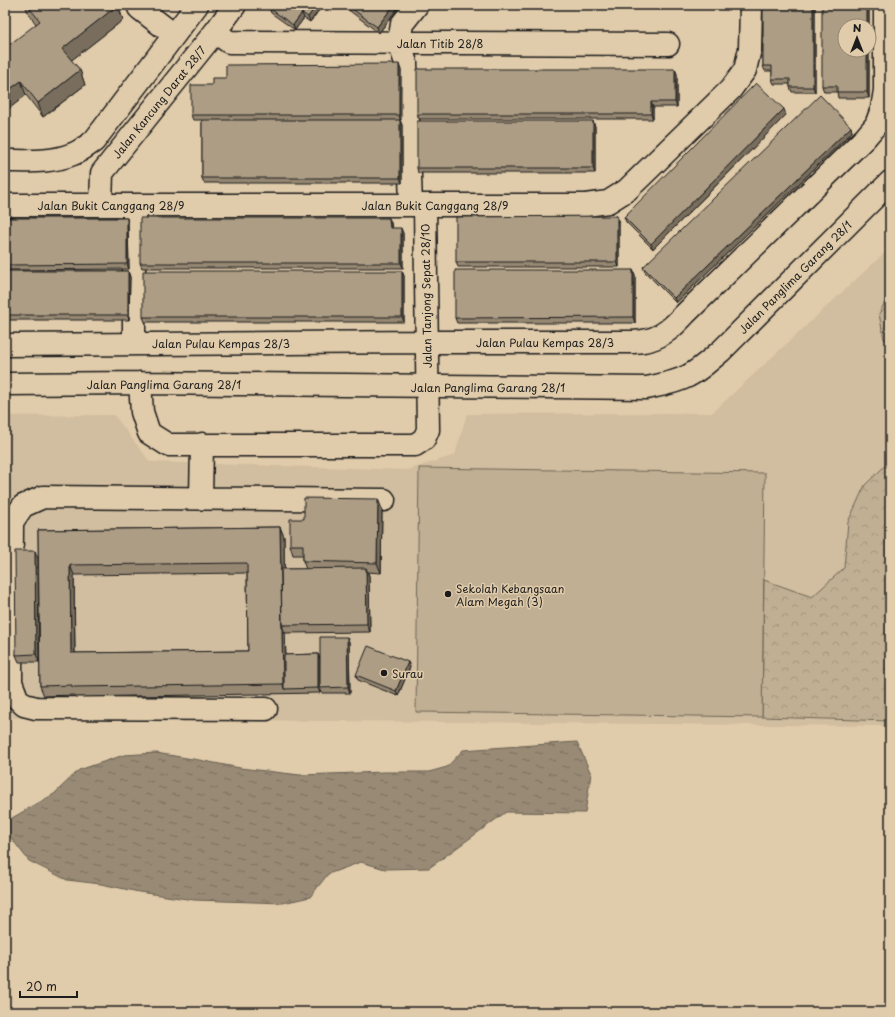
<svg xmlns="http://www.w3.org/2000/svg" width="895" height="1017" font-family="'Playpen Sans',sans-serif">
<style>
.built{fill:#d1bd9f}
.forest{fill:url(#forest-crowns);stroke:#6e6657}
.green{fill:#c0af92;stroke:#6e6657}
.water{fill:url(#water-ripples);stroke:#665e51}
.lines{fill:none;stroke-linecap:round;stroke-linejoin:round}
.minor-casing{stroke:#1c1c1c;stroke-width:25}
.minor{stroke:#e0cbaa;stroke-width:22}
.wall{fill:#958772;stroke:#1c1c1c;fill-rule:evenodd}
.shaded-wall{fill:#796e5d;stroke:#1c1c1c}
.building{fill:#ad9d85;stroke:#1c1c1c;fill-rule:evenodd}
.poi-dot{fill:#1c1c1c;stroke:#e0cbaa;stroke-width:1.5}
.labels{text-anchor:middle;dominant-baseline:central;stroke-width:3;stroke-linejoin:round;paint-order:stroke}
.street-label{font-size:11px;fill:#1c1c1c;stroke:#e0cbaa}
.poi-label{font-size:11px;fill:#1c1c1c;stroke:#e0cbaa;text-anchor:start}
</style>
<defs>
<pattern id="forest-crowns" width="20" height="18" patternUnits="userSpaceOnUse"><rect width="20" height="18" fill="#c0af92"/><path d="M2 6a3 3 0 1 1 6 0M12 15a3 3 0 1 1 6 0" fill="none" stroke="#a4967d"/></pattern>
<pattern id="water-ripples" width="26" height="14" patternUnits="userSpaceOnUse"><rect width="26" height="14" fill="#988a75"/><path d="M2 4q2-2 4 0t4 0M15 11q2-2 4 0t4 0" fill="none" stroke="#7b705f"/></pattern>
</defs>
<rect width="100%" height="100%" fill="#e0cbaa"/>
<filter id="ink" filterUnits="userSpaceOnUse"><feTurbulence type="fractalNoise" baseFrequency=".025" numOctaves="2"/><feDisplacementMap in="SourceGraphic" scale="8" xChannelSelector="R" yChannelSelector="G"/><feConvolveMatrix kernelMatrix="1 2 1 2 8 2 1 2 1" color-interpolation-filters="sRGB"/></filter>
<g filter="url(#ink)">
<path class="built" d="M890,248V726L5,718V416L114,415L150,462L408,470L455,455L467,414L712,413Z"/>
<path class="forest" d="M890,292V342L884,339L879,314Z
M890,461V721L762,717L764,580L812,597L844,568L848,522L865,485Z"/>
<path class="green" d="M419,468L765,473L762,717L416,712Z"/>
<path class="water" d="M577,742L591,774L585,813L506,812L429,868L385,869L361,862L328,874L310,897L283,903L194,900L139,892L101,884L67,880L29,861L5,830V822L54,794L79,770L124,755L156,753L199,760L240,768L300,775L385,772H429L447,767L463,750Z"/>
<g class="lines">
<g class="minor-casing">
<path id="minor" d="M138,5L139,8L174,35
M215,32L229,42L668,44
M5,161C28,161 51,163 73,154C81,151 88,145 94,141L197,5
M5,205H586L608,202L627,190L731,89L745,70L750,49L751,5
M101,205L102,173L215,32L235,5
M134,205V344
M411,205L406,63L399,42L402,24L417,5
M5,345L427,342H628C633,342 638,342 643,341C661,339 674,326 685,314L865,138L876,125L882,109L885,90V5
M140,383L142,412L149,433L168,445H415L424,439L428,430L425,205
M5,384L140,383L646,388C660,385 675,383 688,376C700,370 710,360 721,351L890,182
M201,498L202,444
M266,709L36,708L24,705L17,698L11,682L12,522L23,506L43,497L384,500"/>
</g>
<use href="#minor" class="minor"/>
</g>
<path class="wall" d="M25,5H118L123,20L71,60L80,70L85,85L43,117L26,95L5,112L36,24L28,13Z
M323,5L310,22L304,18L295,30L271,13L269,8Z
M342,5H400L379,33Z
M763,5H815V92H792L790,87V84H774L772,79V71H765L763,66Z
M869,5V98H838L837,92H824L822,86Z
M675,69L677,74V107H653V119H419L417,114Z
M401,70L400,120L402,125V183H204L202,178V120H193L191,115L212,85L226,78Z
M786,115L653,249L626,222L624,217Z
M595,126V173H418L417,168Z
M851,127L852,132L676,303L645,272L643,267Z
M617,216L619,222V267H458L456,262Z
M5,218H127L128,223L129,269L5,270Z
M389,218L391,223L392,228L403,233V268H142L140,263Z
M633,270L635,275V323H457L455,318Z
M5,271H128L130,277L129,320H5Z
M402,271L404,276V322H145L143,317Z
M382,509L381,573L368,572L369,576L370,632L285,633L286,655L318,654L320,659V693L75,697V695L44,696L40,686L38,530L280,527L284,537V569H306L303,561V555H293L290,545L304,519ZM247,573L248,651L75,653L74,575Z
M38,558L39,662H19L16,655Z
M347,637L349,642L350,693H322L320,688Z
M408,662L410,667L398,696L358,680L356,675Z"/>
<path class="shaded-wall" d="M118,5L123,20L68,63L62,49Z
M317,5H323L310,22L308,17Z
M394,5H400L379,33L377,27Z
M813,5H815V92L813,87Z
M867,5H869V26H867Z
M302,13L304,18L295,30L293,25Z
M867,50H869V98L867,92Z
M399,64L401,70V120L399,115Z
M675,69L677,74V107L675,102Z
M80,70L85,85L43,117L38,103Z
M21,81L26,95L5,112V93Z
M651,102L653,107V119L651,114Z
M784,109L786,115L653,249L651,244Z
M400,120L402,125V183L400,178Z
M593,121L595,126V173L593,168Z
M851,127L852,132L676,303L674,298Z
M617,216L619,222V267L617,262Z
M127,218L128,223L129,269L127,264Z
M389,218L391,223L392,233L390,228Z
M401,228L403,233V268L401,263Z
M633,270L635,275V323L633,317Z
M128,271L130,277L129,320L128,315Z
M402,271L404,276V322L402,317Z
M378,499L382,509L381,573L377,563Z
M280,527L284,537L285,625H282L285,633L286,689H284L283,684Z
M35,551L38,558L39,662L36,654Z
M70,565L74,575L75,663L71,653Z
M366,568L369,576L370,632L367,624Z
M347,637L349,642L350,693L348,687Z
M318,654L320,659V693L318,688Z
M408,662L410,667L398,696L396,691Z"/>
<path class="building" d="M27,5H118L62,49L80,70L38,103L21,81L5,93V48L40,21Z
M271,5H317L308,17L302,13L293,25L269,8Z
M347,5H394L377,27Z
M763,5H813V87H790V79H772V66H763Z
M822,5H867V26H845V50H867V92H837V86H822Z
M399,64V115H191V85H212V78H226V65Z
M417,69H675V102H651V114H417Z
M756,83L784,109L651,244L624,217Z
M820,95L851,127L674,298L643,267Z
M202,120H400V178H202Z
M417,121H593V168H417Z
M617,216V262H456V217Z
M5,218H127V264L5,265Z
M140,218H389L390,228H401V263H140Z
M455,270H633V317L455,318Z
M5,271H128V315H5Z
M143,271H402V317H143Z
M304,498L378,499L377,563L303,561V545H290V519H304Z
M280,527L283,684L72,687V685L40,686L38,530ZM247,563L248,651L71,653L70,565Z
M15,551H35L36,654L16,655Z
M366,568L367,624L282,625L281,569Z
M320,637H347L348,687L320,688Z
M368,646L408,662L396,691L356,675Z
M318,654V688L284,689V655Z"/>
</g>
<g class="poi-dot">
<circle cx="448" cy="594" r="4"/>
<circle cx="384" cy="673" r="4"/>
</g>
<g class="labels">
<g class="street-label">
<text x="440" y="43">Jalan Titib 28/8</text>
<text transform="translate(159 102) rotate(-51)">Jalan Kancung Darat 28/7</text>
<text x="111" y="205">Jalan Bukit Canggang 28/9</text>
<text x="435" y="205">Jalan Bukit Canggang 28/9</text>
<text transform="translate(795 277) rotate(-45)">Jalan Panglima Garang 28/1</text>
<text transform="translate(426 296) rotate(-91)">Jalan Tanjong Sepat 28/10</text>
<text x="545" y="342">Jalan Pulau Kempas 28/3</text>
<text x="221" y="343">Jalan Pulau Kempas 28/3</text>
<text x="164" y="384">Jalan Panglima Garang 28/1</text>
<text x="488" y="387">Jalan Panglima Garang 28/1</text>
</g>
<g class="poi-label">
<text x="456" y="588">Sekolah Kebangsaan<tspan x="456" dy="13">Alam Megah (3)</tspan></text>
<text x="392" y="673">Surau</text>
</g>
</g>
<rect width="895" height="1017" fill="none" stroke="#e0cbaa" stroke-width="20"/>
<rect x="10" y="10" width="875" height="997" fill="none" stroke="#1c1c1c" stroke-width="1.5" filter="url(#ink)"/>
<g transform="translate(857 38)"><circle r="19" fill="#e0cbaa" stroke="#928571"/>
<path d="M0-3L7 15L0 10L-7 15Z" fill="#1c1c1c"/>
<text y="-6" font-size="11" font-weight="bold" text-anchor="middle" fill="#1c1c1c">N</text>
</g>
<path d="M20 991v6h57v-6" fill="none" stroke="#1c1c1c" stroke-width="2"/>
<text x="26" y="991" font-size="12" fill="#1c1c1c" stroke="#e0cbaa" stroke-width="3" paint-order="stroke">20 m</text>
</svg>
